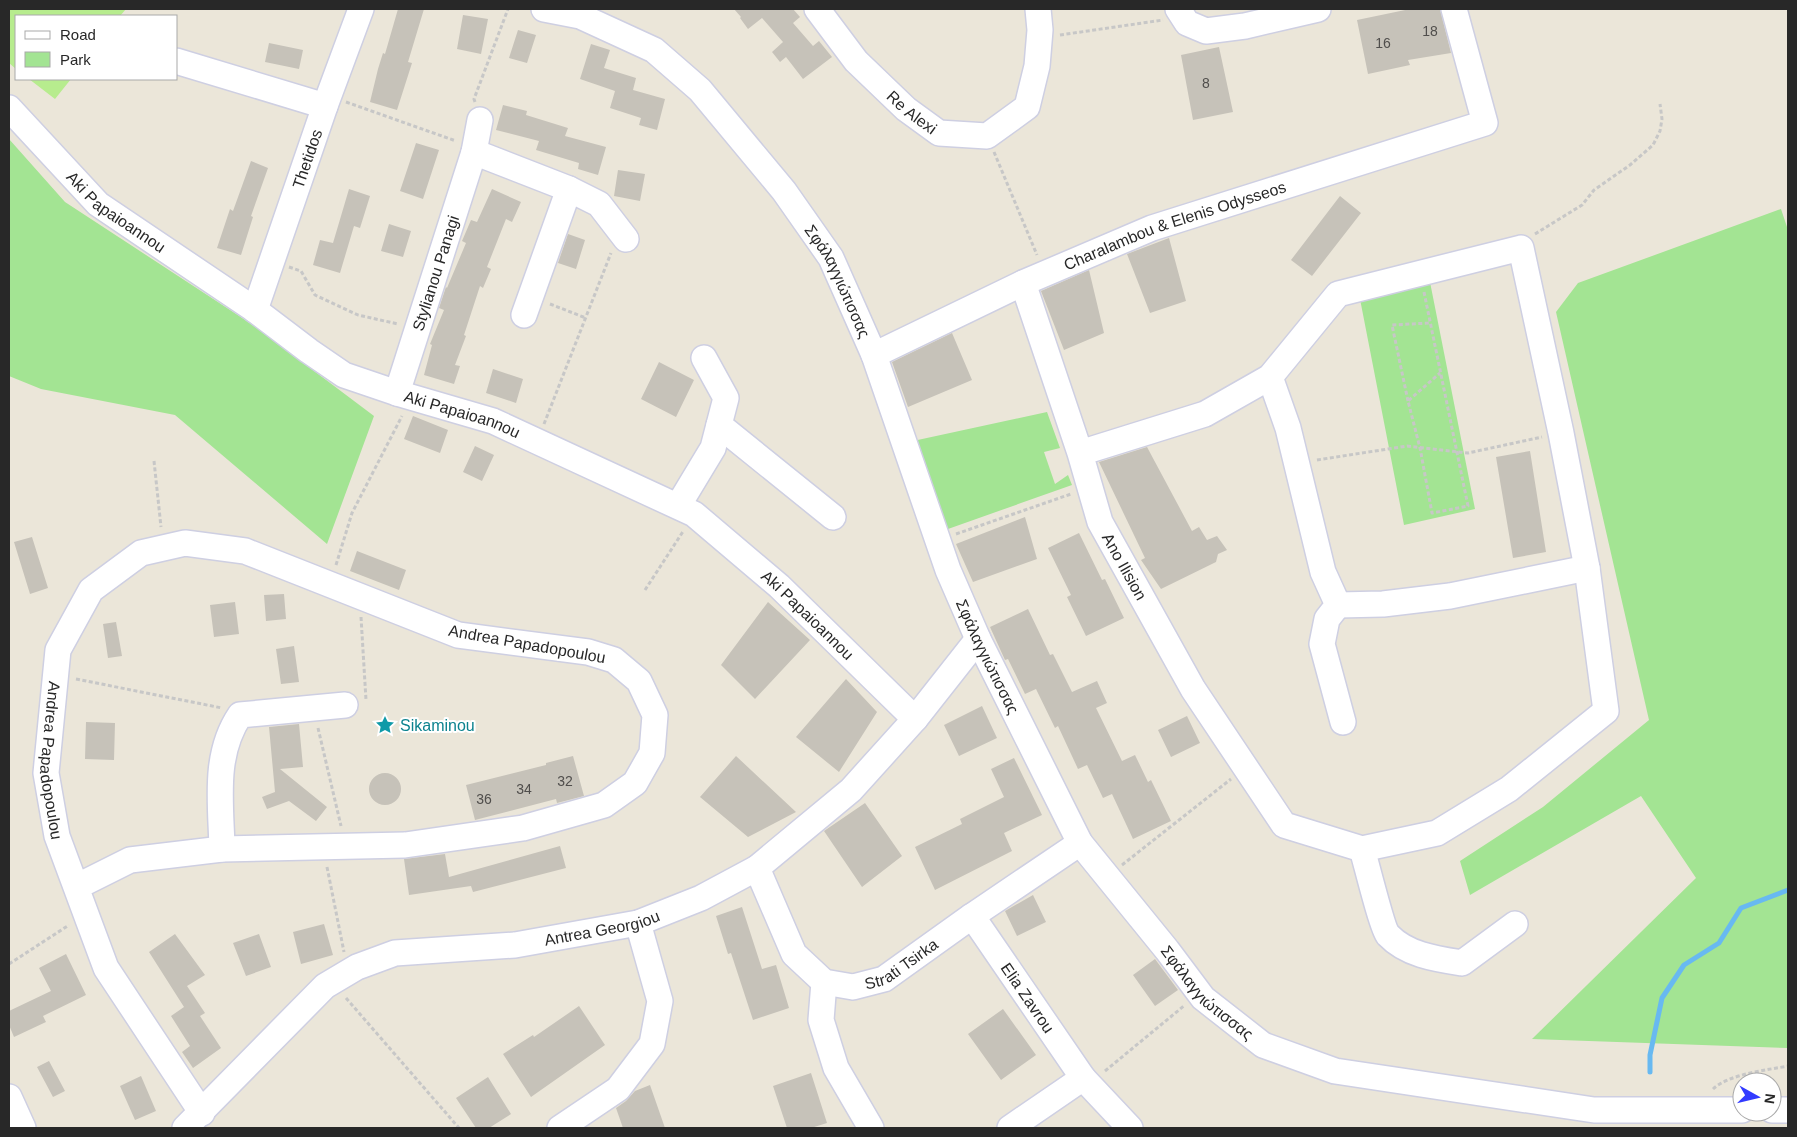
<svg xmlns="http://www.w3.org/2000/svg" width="1797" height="1137" font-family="Arial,sans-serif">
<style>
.green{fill:#a3e493}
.pitch{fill:#b7ec8e}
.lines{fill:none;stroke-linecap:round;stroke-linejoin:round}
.stream{stroke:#68b9f1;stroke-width:5}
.building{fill:#c6c2b9}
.minor-casing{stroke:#cecfe2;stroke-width:28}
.path{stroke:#c7c7c7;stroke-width:3;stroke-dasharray:4 2.5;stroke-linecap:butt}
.minor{stroke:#fff;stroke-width:25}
.labels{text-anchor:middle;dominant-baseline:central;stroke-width:4;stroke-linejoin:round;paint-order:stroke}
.number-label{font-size:14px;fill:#504e4c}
.street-label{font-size:16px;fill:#282828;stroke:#fff}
.culture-label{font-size:16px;fill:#0d838f;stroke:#fff;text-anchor:start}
</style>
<rect width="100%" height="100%" fill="#ebe6d9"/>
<path class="green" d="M9,139L65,202L253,325L374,416L327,544L175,415L41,389L9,376Z
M1781,209L1788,230V1048L1532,1039L1696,878L1641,796L1470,895L1460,861L1543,807L1649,720L1556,312L1578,283Z
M1429,277L1475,509L1404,525L1360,299Z
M1047,412L1060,448L1044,452L1055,484L1068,475L1072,485L948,529L913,441Z"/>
<path class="pitch" d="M9,9H126L120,16H16V69L9,63Z
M29,79H71L55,99Z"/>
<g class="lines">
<path class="stream" d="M1650,1072V1055L1662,998L1684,965L1719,943L1741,908L1788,890"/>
</g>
<path class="building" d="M398,9H424L408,62L412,63L397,110L370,102L378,69L383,53L385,54Z
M734,9H793L800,17L793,23L813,46L819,41L832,57L803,79L786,57L780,62L772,52L783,42L762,18L748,29L740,18L741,17Z
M1410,9H1440L1451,53L1408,60L1410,65L1368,74L1357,20Z
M463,15L488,19L481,54L457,49Z
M518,30L536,35L527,63L509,58Z
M269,43L303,50L299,69L265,62Z
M591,44L610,50L604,68L636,78L633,90L665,99L657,130L639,125L641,118L610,108L615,91L580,79Z
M1219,47L1233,112L1193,120L1181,55Z
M503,105L527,111L526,115L568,128L565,136L606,147L598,175L578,169L579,163L536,150L539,141L496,130Z
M416,143L439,150L423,199L400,191Z
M251,161L268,168L251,216L253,217L241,255L217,248L230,209L233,211Z
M618,170L645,174L640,201L614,196Z
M349,189L370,196L360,228L354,226L340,273L313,265L320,240L333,243Z
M492,189L521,202L512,222L506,219L487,267L491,269L483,288L480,286L464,335L466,336L455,365L460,366L454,384L424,375L432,345L430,344L444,310L439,308L446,287L447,288L466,243L462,241L471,220L477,222Z
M1340,196L1361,213L1312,276L1291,260Z
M389,224L411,231L403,257L381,251Z
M568,234L585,240L576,269L558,263Z
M1169,238L1186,301L1150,313L1127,254Z
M1089,270L1104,333L1064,350L1041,291Z
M952,333L972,380L908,407L892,362Z
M659,362L694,380L676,417L641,399Z
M493,369L523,379L516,403L486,393Z
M413,416L448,430L440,453L404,439Z
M475,446L494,455L482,481L463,472Z
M1147,447L1192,531L1199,527L1207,540L1217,536L1227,550L1218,554L1216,562L1161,589L1141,560L1145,558L1099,462Z
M1530,451L1546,552L1513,558L1496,457Z
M1025,517L1037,559L973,582L956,544Z
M1079,533L1102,580L1105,579L1124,618L1086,636L1067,597L1071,595L1048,548Z
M32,537L48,588L30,594L14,542Z
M357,551L406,570L399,590L350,571Z
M284,594L286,619L266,621L264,595Z
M235,602L239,634L214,637L210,605Z
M768,602L810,640L755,699L721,665Z
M1028,609L1050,655L1053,654L1072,692L1097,681L1107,703L1096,708L1122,761L1135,755L1148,782L1151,780L1171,821L1133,839L1112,794L1103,798L1087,765L1078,769L1058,726L1055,728L1036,689L1025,694L1008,659L1005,660L990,627Z
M116,622L122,656L108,658L103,624Z
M294,646L299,682L281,684L276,649Z
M846,679L877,712L839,772L796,737Z
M982,706L997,738L959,756L944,725Z
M1187,716L1200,743L1171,757L1158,730Z
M86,722L115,723L114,760L85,759Z
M299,724L303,767L280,769L327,807L316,821L289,801L267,809L262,797L275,792L269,727Z
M573,756L584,796L557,803L556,799L475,820L466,785L546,765V763Z
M736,756L796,812L748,837L700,797Z
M1014,758L1042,815L1004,833L1012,851L935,890L915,847L962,824L960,819L1004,797L991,769Z
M369 789a16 16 0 1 1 32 0a16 16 0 1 1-32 0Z
M865,803L902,856L862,887L824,831Z
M560,846L566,868L473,892L471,886L409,895L404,859L445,854L449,877Z
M1033,895L1046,922L1017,936L1005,911Z
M742,907L762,969L776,965L789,1008L753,1020L731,953L728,954L716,916Z
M324,924L333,955L301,964L293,932Z
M175,934L205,975L187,986L205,1013L200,1016L221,1048L193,1068L182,1052L190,1046L171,1016L184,1007L149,952Z
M259,934L271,967L246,976L233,943Z
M66,954L86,995L43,1016L46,1022L14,1037L9,1025V1011L51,991L39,968Z
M1155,959L1178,990L1155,1006L1133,975Z
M579,1006L605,1045L531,1097L503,1054L533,1035L534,1037Z
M1003,1009L1036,1055L1001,1080L968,1034Z
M49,1061L65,1091L53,1097L37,1067Z
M811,1073L827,1123L811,1128H787L773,1086Z
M141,1076L156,1111L135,1120L120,1086Z
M488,1077L511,1114L489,1128H476L456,1098Z
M650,1085L665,1128H623L616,1108L626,1101L635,1091Z"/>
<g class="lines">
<g class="minor-casing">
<g id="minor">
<path id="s1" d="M544,9L580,16L654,50L700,90L784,191L831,258L874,355L948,570L978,639L1080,843L1167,950L1203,998L1263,1045L1335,1071L1594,1110H1742"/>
<path id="s2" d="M817,9L856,61L906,109L939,133L987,136L1027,107L1037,66L1040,30L1038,9"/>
<path d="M1178,9L1187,23L1206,31L1245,26L1318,9"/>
<path d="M176,61L325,106"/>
<path id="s3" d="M9,108L98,204L255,310L309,351L344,375L397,393L493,421L694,514L779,586L915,719"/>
<path d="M474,152L569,189L599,204L626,239"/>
<path id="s4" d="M1023,283L1080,453L1100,522L1193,689L1284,825L1362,849L1437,833L1509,789L1606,711L1587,568L1561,433L1521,248L1338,294L1270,377L1205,414L1080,453"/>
<path id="s5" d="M255,310L325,106L361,9"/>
<path d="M524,315L569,189"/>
<path id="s6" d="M874,355L1023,283L1152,228L1485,123L1454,9"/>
<path d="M1270,377L1288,428L1323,572L1338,605L1327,619L1322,644L1343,722"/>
<path id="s7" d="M397,393L474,152L480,120"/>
<path d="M719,425L833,517"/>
<path d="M678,506L713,448L726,398L704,358"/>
<path d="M1338,605L1383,604L1450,596L1587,568"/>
<path d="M222,849C221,803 213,755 240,715L345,705"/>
<path d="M1362,849C1366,862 1382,928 1388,935C1407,955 1436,959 1462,963L1515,924"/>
<path id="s8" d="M757,868L794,954L824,982L853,987L884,979L972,916L1080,843"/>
<path id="s9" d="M76,887L130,860L222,849L405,845L523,828L604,805L635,783L652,753L655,715L639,681L614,660L588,652L458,635L245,551L185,543L141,553L91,590L58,650L46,773L57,836L106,968L202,1113"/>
<path id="s10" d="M972,916L1083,1078L1130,1128"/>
<path d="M824,982L821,1020L836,1068L871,1128"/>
<path d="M9,1097L23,1128"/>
<path d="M1772,1110H1788"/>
<path id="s11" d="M185,1128L325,986L357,967L395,953L515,945L638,923L701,898L757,868L851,790L915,719L978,639"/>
<path d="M560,1128L618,1089L652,1044L660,1001L638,923"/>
<path d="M1010,1128L1083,1078"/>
</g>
</g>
<path class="path" d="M1060,35L1163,20
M346,102L456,141
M475,102L474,99L508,9
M994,152L1037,255
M1535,234L1582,205L1594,190L1630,165L1653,145L1660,131L1662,119L1660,104
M289,267L301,271L315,295L358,315L398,324
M1424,292L1468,506L1432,513L1420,448L1408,401L1440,373
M550,304L586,318
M1408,401L1392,325L1430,323
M544,424L611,253
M1317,460L1407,446L1468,453L1542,437
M154,461L161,527
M956,534L1071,494
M336,565L352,513L402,416
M645,590L684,530
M361,617L366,700
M76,679L222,708
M318,728L341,826
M1122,865L1231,779
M327,867L344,952
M9,964L69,925
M346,998L459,1128
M1105,1071L1185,1005
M1713,1089C1729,1074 1767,1070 1788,1066"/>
<use href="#minor" class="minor"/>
</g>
<defs>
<g id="sight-bare" transform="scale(1.5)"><path d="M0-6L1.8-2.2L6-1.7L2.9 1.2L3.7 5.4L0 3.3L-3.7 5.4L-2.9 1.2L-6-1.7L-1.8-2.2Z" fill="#0f9aa8" stroke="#fff" stroke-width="2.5" paint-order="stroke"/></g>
</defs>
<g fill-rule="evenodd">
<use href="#sight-bare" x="385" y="725"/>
</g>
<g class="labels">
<g class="number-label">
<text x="1430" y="31">18</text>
<text x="1383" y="43">16</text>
<text x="1206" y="83">8</text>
<text x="565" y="781">32</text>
<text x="524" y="789">34</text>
<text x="484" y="799">36</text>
</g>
<g class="street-label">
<text stroke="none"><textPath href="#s2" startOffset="141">Re Alexi</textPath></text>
<text stroke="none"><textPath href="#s5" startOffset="160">Thetidos</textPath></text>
<text stroke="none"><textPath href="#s3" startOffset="150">Aki Papaioannou</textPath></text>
<text stroke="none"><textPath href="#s6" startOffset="328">Charalambou &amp; Elenis Odysseos</textPath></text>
<text stroke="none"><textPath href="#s7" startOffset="126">Stylianou Panagi</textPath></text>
<text stroke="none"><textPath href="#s1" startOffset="416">Σφάλαγγιώτισσας</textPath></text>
<text stroke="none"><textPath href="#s3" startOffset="555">Aki Papaioannou</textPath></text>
<text stroke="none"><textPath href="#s4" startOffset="302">Ano Ilision</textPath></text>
<text stroke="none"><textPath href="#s3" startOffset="960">Aki Papaioannou</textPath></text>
<text transform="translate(527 644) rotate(10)">Andrea Papadopoulou</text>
<text stroke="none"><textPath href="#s1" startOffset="821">Σφάλαγγιώτισσας</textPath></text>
<text stroke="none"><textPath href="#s9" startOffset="1455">Andrea Papadopoulou</textPath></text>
<text stroke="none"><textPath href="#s11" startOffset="486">Antrea Georgiou</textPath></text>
<text stroke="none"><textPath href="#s8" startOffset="218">Strati Tsirka</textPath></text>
<text stroke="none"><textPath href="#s1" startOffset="1226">Σφάλαγγιώτισσας</textPath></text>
<text stroke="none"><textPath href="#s10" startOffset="99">Elia Zavrou</textPath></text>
</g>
<g class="culture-label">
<text x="400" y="725">Sikaminou</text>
</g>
</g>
<rect width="1797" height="1137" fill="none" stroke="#282828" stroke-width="20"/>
<rect x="15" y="15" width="162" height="65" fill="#ffffff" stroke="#a9a9a9"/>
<rect x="25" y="31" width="25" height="8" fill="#ffffff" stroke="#a9a9a9"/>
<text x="60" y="40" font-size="15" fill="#282828">Road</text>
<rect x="25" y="52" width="25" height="15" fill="#a3e493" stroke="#a9a9a9"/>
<text x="60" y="65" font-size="15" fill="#282828">Park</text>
<g transform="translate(1757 1097) rotate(98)"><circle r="24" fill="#ffffff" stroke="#a9a9a9"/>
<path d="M0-4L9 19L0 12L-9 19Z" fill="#323bff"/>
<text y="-8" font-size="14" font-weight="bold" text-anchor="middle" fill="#282828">N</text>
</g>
</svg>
